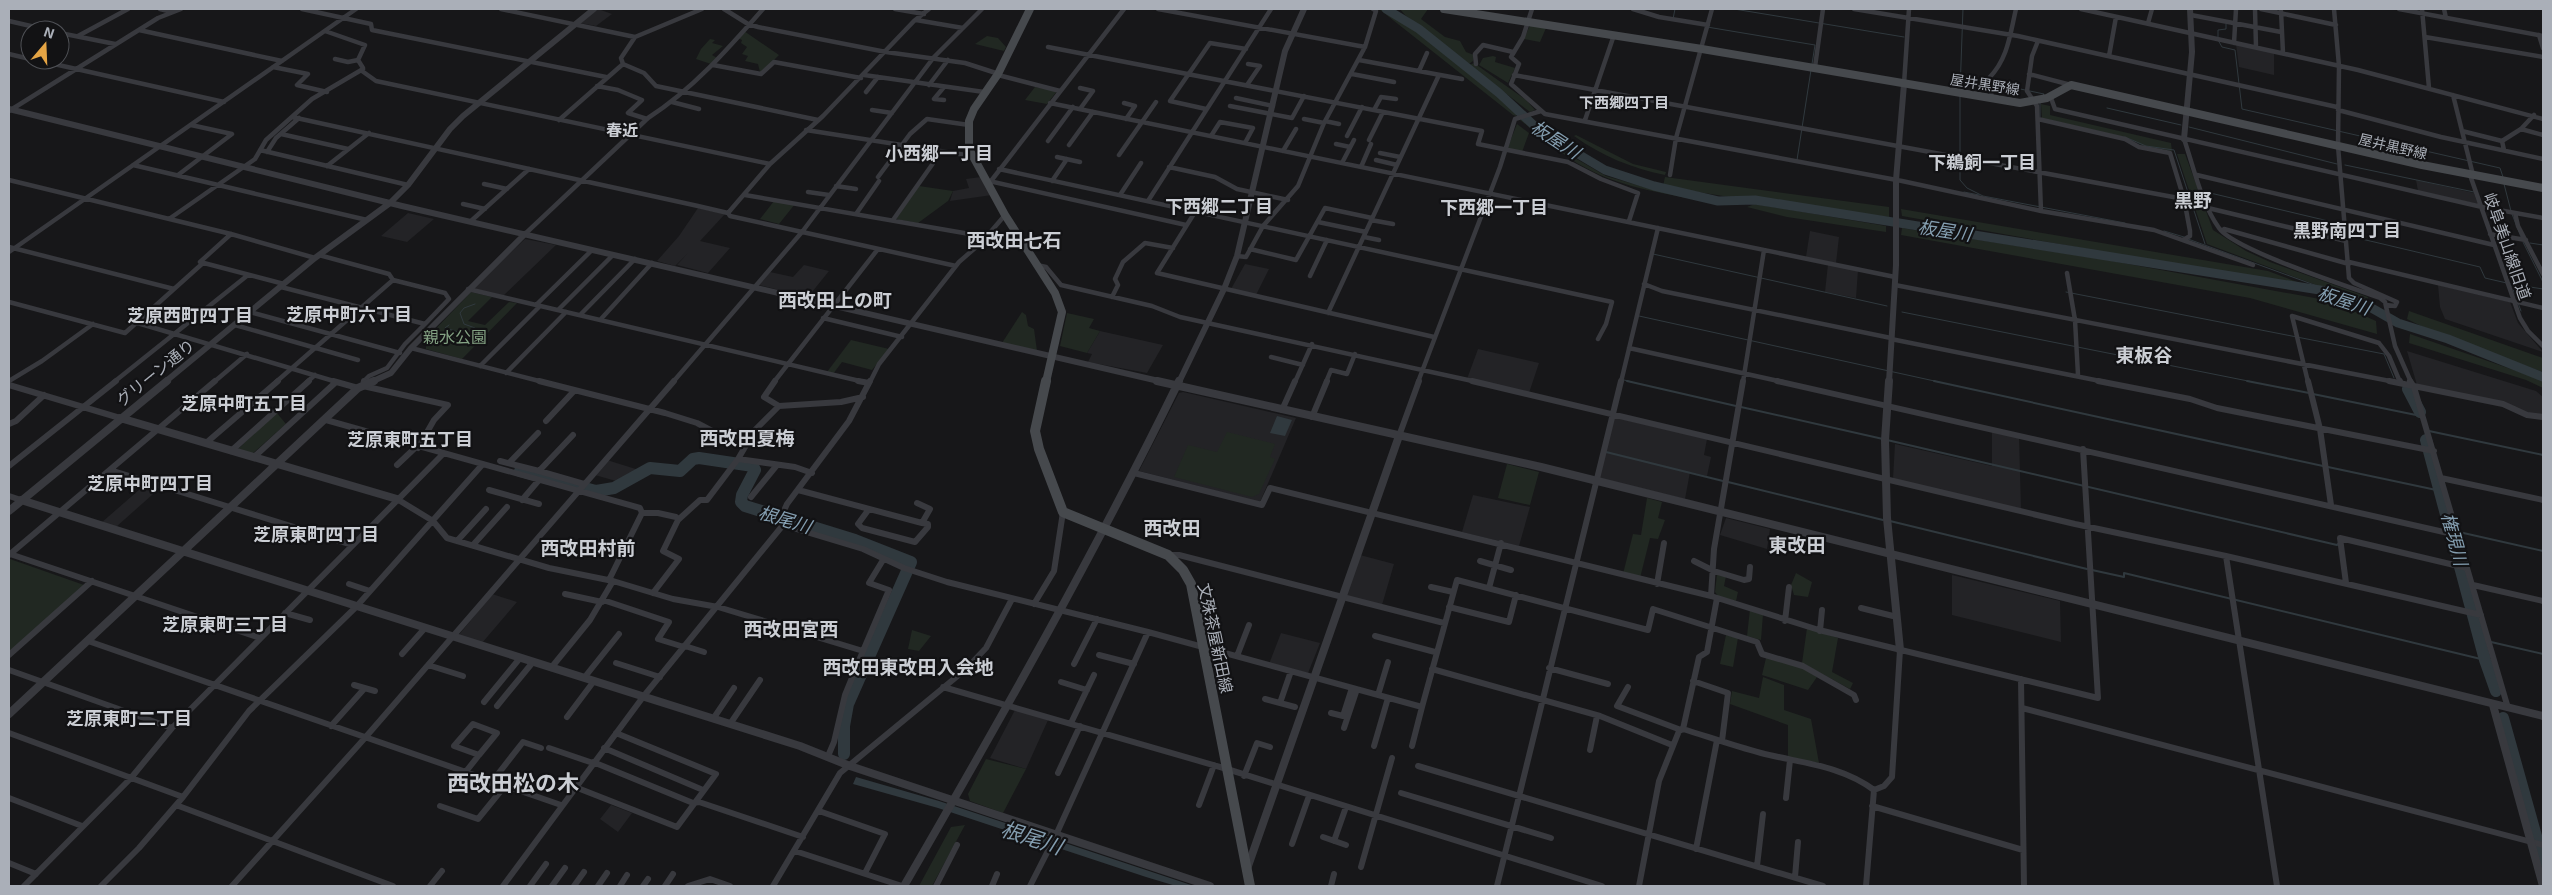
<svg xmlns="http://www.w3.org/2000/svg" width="2552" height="895" font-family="'Exo 2','Noto Sans JP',sans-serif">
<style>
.built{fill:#232326}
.green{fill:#212822}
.water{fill:#30393e}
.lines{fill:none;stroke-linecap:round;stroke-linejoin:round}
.stream-far1{stroke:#30393e;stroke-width:1}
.stream{stroke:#30393e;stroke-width:2}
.river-far1{stroke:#30393e;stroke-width:9}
.river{stroke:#30393e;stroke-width:12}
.minor-far1{stroke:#38393e;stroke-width:4.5}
.minor{stroke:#38393e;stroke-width:6}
.tertiary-far1{stroke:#38393e;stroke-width:6}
.tertiary{stroke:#38393e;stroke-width:8}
.secondary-far1{stroke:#46494d;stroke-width:8}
.secondary{stroke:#46494d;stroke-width:10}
.labels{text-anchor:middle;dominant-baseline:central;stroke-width:4.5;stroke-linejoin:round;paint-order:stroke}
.far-street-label{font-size:14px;fill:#aaafb8;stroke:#121214}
.far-neighbourhood-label{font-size:15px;font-weight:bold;fill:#cbced4;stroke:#121214}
.far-quarter-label{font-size:16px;font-weight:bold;fill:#cbced4;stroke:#121214}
.street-label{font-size:16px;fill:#aaafb8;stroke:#121214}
.park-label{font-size:16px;fill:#83a183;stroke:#121214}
.water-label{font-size:18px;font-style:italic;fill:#849eb0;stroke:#121214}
.neighbourhood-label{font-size:18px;font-weight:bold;fill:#cbced4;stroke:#121214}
.quarter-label{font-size:19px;font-weight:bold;fill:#cbced4;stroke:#121214}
.near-water-label{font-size:21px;font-style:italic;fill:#849eb0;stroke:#121214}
.near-quarter-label{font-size:22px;font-weight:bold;fill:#cbced4;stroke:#121214}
</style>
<rect width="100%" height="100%" fill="#171719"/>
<path class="built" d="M598,9L612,14L596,26L580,23Z
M2236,44L2274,53V75L2239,67Z
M981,177L992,195L950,201L953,191L969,188L966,179Z
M2416,180L2474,193L2478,204L2418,191Z
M698,208L725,214L700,241L730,248L708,273L677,265L688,253L675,266L657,261L679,236Z
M408,213L434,219L407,242L381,236Z
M1810,231L1839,237L1836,263L1806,257Z
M525,239L556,245L503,296L473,288Z
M1245,264L1269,269L1256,295L1231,289Z
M1828,264L1858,270L1856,298L1825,292Z
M804,265L829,271L808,297L759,285L770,272L793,277Z
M2438,285L2510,302L2518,323L2543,352L2445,319L2440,307Z
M1100,331L1163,345L1147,373L1088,362L1092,354L1087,353Z
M1478,349L1539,363L1529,393L1467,379Z
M2407,351L2536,391L2543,397V415L2527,414L2508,406L2417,385Z
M1183,392L1296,418L1260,502L1139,471L1179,393Z
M1617,418L1707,439L1704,455L1711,457L1707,476L1690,472L1685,499L1599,478L1613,419Z
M1992,430L2019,436L2021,509L1893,479L1895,444L1992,466Z
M607,460L642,471L623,483L595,475Z
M147,483L161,487L116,527L101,523Z
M1473,495L1530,507L1519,546L1462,532Z
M1726,518L1770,529L1767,549L1720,535Z
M1360,555L1394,564L1382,605L1345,596Z
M1952,575L2060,601L2061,642L1952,615Z
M492,594L517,602L482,643L458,636Z
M1281,633L1320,643L1308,673L1269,664Z
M1015,710L1048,720L1026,769L990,758Z
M611,805L632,813L618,832L600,819Z"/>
<path class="green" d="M1379,9L1408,21L1430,42L1509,104L1517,112L1516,116L1513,115Z
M1400,9H1428L1421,19L1445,37L1460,41L1466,52L1474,55L1473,61L1469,64L1405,15Z
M1530,25L1546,28L1540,42L1524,39Z
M744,31L779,55L763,71L760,72L758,64L745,61L748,56L742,54L747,47L741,43L742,40L738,38Z
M987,36L998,38L1006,47L1004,51L975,44Z
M710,39L715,40L712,43L723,46L712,55L717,58L711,64L696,59L701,49Z
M1493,56L1496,57L1495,62L1515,68L1508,83L1479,65L1483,58Z
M1474,63L1526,100L1535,110L1530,112L1469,65Z
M1035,87L1057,91L1047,104L1025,100Z
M2041,104L2050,106V115L2171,143L2172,151L2145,147L2128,138L2042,118Z
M1524,119L1568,154L1606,176L1651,189L1713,203C1670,194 1624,189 1586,168C1562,156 1541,136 1520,120Z
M1517,124L1529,133L1522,152L1507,149Z
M1576,135L1633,164L1666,172L1665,175C1631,168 1602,156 1574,136Z
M2177,154H2185L2213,230L2246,251L2270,262L2368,297L2367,304L2207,244Z
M1665,177L1889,207V217C1814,207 1737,200 1663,186Z
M919,186L953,191L948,201L918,223L896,219Z
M774,201L795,204L779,224L760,219Z
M1755,204L1886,226V232L1787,217L1747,207Z
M1901,209L2268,271L2318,290L1902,216Z
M1902,228L2101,259L2331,301L2376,321L2377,334L2250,298L1901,235Z
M471,292L492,297L468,321L485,325L509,302L517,303L462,359L426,349V343L424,341Z
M2409,311L2543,358V372L2425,328L2407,319Z
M1022,312L1026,315L1028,326L1034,329L1037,351L1002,343Z
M1067,313L1094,319L1089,328L1100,331L1087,353L1060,346Z
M2410,334L2543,380V388L2526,380L2409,343Z
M851,340L889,349L872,370L842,362L833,374L827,372Z
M276,412L286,424L252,454L237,450Z
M1227,432L1275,444L1270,457L1275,459L1259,494L1252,497L1174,477L1188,445L1217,452Z
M1507,464L1539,472L1530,505L1498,498Z
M1647,498L1662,502L1658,518L1665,520L1658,539L1650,538L1640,578L1623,574L1633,534L1641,535Z
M10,559L84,585L9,653V560Z
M1796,573L1812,582L1808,597L1794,595L1791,585Z
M1717,574L1726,576L1724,586L1738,592L1736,601L1719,597L1715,592Z
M1750,609L1763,614L1761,640L1747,636Z
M1807,628L1838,638L1832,672L1853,683L1850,689L1802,663Z
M912,630L931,636L919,651L908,649Z
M1726,635L1738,638L1733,667L1720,664Z
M1766,658L1804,668L1817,677L1808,690L1762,675Z
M1763,677L1784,685V710L1811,719L1819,763L1788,757V725L1730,704L1732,691L1759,698Z
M986,759L1026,769L1003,813L970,801L968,794Z
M965,825L932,886H919L951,827Z"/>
<path class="water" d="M1277,416L1292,420L1285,436L1270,433Z
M856,777L939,801L1194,886H1176L1146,877L938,808L853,784Z"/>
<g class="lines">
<path class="stream-far1" d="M1734,9L1904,37
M1673,19L1675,9
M2226,24V29L2218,30V40L2222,47L2235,50L2242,109L2500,168L2503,177
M1707,27L1815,45L1812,64
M1992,83L2044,94L2042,96
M1960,91L1963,9
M1960,96V180L1967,188L1983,196L2125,223
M2040,102V117
M2107,108L2181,125
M2189,127L2337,164
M2125,137L2146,146L2174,150L2205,244
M1797,160L1811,70
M2345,165L2474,192
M2504,184L2511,211
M1964,192L1979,195
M2206,192L2341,224
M2512,214L2521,237
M2164,231L2184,237
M2349,236L2480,267L2485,278L2511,284
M2188,239L2342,295
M2523,242L2543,282
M2530,243L2543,245
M1653,254L1887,306
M2066,292L2384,354L2394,378
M2521,311L2511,284L2543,289
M1902,312L2253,382
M1639,316L1939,382
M449,325L445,328L458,332L457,338H462L475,328L464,324L460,313L464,308L475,304
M1624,380L1632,382"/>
<path class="stream" d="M1627,381L1736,406
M1934,381L2323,466
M2247,381L2309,393
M2313,394L2421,416
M1741,407L1883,439
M2429,431L2543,455
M1887,440L2337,545L2340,542
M1606,452L1723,481
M2328,467L2441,491
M1728,482L1883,520
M1890,521L2087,569
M2459,532L2543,551
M2092,570L2124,577V573L2485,660
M2491,642L2543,654"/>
<path class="river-far1" d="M1386,9L1419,29L1499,93L1541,132L1605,170L1654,186L1718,201L1755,200L2326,291L2361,302L2398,323L2448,339L2543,377"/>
<path class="river" d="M2408,389L2420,412
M2426,440L2485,660L2496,691
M520,471L596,491L614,488L650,468L680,471L693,459L699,458L753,466L755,470L742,495L741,502L745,506L855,540L911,562L848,704L844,726V754
M2503,718L2543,861"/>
<path class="minor-far1" d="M160,9L172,12
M302,9L371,24L372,30L606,77
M501,9L635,37L702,9
M724,9L748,24L758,27L886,52L965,63L999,74
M895,9L924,14
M1158,9L1365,47
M1532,9L1523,37L1511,57L1519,64L1511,84L1545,114L1902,181L2041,211L2154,230L2253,265
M1633,9L1659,17L1708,25
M1854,9L2018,36L2337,107
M2081,9L2358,70L2543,119
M2255,9L2256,47
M2261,9L2336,25
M2334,9L2339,66L2338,146L2349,278L2354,283L2397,302L2395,306L2386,305
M2399,9L2543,36
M2422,9L2429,88
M2444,9L2446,18
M2281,11L2283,53
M2191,15L2281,32
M916,20L963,28
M9,21L48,30
M2148,23L2152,9
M139,30L282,61
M325,31L365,45L358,60L363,68L362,71L376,81L770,164
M60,33L115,44
M2539,35L2543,48
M78,36L128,9
M2425,37L2543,57
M2038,41L2032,56L2027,91L2037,106L2041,211
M2234,43L2236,9
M1048,47L1482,131L1478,144L1568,162L1601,179L1638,193L1629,221
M9,54L30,59
M2109,56L2116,17
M335,59L348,62L358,60
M36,60L224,102
M1359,60L1462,79
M623,64L644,73L656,86L818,120
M623,64L621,58L635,37
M1476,64L1475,54L1483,45L1513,52
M713,65L761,74L774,62L861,78
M273,67L308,74L297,85L327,92
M1815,67L1823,9
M1419,71L1427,53
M1352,74L1394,82
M2029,74L2071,85
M864,75L984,92
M998,75L1060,91
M1514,75L2184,199
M1904,84L1909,9
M929,85L948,60
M1247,85L1260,66L1248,64
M597,86L618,90L642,100L628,113L647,119
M944,87L934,99L944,100
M1080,88L1093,91L1080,109
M866,92L878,77
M2453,95L2473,175
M1236,98L1273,106
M2051,98L2055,109L2482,207L2543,218
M1992,99L1989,78C2008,59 2010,34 2016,9
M672,102L699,109
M1050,103L1895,277
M1124,103L1135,106L1126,119
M1230,106L1292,118L1304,96
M1206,109L1170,101L1210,43L1246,49
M872,110L892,113
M1374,110L1381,97L1396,99
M2338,110L2441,137L2543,159
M9,111L158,18L181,9
M292,117L698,206L728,213L730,216L956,266
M1304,119L1324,123
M2038,119L2125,139L2139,147L2170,153L2184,199L2190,231V236L2183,240
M559,120L623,64
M1585,120L1614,35
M1325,121L1339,124
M2521,129L2543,135
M806,130L972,156
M2462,131L2502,141
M281,134L348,149
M1211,136L1220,122L1253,128L1245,143
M1347,136L1362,107
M2184,139C2194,168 2201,203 2219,228C2234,250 2350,287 2380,298L2385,302L2395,346L2411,382
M1369,140L1383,112
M1048,141L1073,107
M1336,144L1350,147
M1069,145L1093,112
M260,150L408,185
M2504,150L2502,141L2521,129L2534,115
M1283,151L1296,129
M267,152L276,138L299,118
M1380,153L1400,157
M1119,155L1156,102
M1057,157L1080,162
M1376,160L1397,165
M1342,163L1354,140
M133,165L367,220
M327,166L369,133
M1169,167L1215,177L1237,189L1288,200
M1361,167L1371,144
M999,169L1612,302L1606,324L1598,339
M178,175L232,134L191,125
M1670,175L1676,138L1712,9
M2197,175L2494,245
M2470,175L2520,318L2528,331L2543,346
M878,177L910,134L927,119L969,125
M9,180L231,234L315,258
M989,181L1186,225
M991,181L1124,9
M1052,181L1067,159
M484,184L507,189
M836,186L856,189
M808,192L829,195
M745,195L987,237
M1120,195L1141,163
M1148,201L1271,9
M463,204L485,209
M2208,208L2346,241
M1195,212L1157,273L1434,337
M728,213L770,164L823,116L914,21L929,9
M2515,213L2518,226L2543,274
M856,214L879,181
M169,219L255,159L266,140L312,99L363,69
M893,220L941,152
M1371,220L1393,224
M471,221L529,169
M1318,222L1366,232
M2224,229L2349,264
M231,234L200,262L284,284
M525,234L648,118C693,89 728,49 763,9
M2490,234L2526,240
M1364,237L1379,240
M9,247L174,289
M1250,249L1296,260L1325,208L1372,218
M9,252L356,9
M319,255L389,274L393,280L445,293L449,299L425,324
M1237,256L1246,257L1263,226L1298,186L1324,123L1365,47L1376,11L1373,9
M2349,262L2543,308
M1037,265L1046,267L1061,285L1152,306L1180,317L1477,382
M2067,273L2075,320L2078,375
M1310,276L1327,240
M1644,284L1662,291L1891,338
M1895,285L2395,382
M281,287L425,324L405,344L387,368L369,376L363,382
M468,289L864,382
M1112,297L1118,285L1115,279L1123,262L1145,243L1173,248
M9,302L125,333L203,263
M536,305L592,250
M558,310L613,255
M250,312L400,353
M1328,313L1439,75
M580,315L635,259
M823,318L902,337
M601,319L652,263
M134,322L337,382
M235,325L358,360
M1891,339L2105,382
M411,348L543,382
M1629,348L1783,382
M1271,357L1303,365
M480,366L540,306
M506,373L566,312
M9,381L42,361L93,324
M114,382L248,275
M214,382L247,354
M276,382L393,280
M307,382L315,375
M673,382L802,232L934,57L982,9
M774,382L878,249
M870,382L879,364L959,262L982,242L1005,215
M1295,382L1312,344
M1326,382L1331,370L1347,374L1355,354
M1418,382L1500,167L1515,119L1541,111
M1621,382L1658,228
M1743,382L1764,250
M2308,382L2292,316L2379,343L2389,356L2400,382"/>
<path class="minor" d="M333,381L358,388
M539,381L665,413L697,423L716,433L745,437L748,442L738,459L795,467L812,473
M775,381L764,397L779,406
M858,381L869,383
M1472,381L2075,524L2226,556L2481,615
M1777,381L2457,535
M2098,381L2190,399L2217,408L2434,451
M2308,381L2320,429L2331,505
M2389,381L2503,404L2527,415L2543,417
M2400,381L2401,383
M2410,381L2414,387L2508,708
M364,384V381
M9,385L120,418
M363,386L448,405L434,420L418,448
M1282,410L1295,381
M1312,417L1327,381
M326,420L640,508L642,513L609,580
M546,421L574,391
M9,424L16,421L44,395
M573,435L539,471L584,484
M1399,436L1419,381
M746,439L779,406L841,402L863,397
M206,443L278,381
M231,451L309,381
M254,457L336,382
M500,461L539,471
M509,463L538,433
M397,465L416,447
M9,466L116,381
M110,470L352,545
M1134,473L1262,505L1270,488L1711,596L1819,630L2098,698L2083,449
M2441,478L2543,500
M489,490L539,504
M798,490L922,523L930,509L917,503
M9,496L21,500
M751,497L777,465
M397,499L433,521L447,538L549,568L613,581L673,599L718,607L863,651L889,590L869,583L883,560
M522,500L539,480
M869,509L858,524L862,528L915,542L928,527V524L922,523
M642,513H658L676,517L678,520L663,551L679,559L653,593
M678,520L700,500H707L738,459
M783,525L863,549L904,568L947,582L1148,632L1422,707L1457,580L1648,630L1653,609L1757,642L1762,654L1803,666L1854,695L1856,700
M457,541L486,509
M473,545L507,507
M10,554L260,638
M9,555L215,381
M1170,555H1179L1444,623
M2226,556L2277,886
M1480,561L1511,570
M1694,561L1714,571L1744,580L1749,579L1750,567
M2346,583L2340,538L2467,568
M349,584L370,591
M1657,584L1664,543
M2473,585L2543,601
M1431,587L1453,592
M1489,588L1501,543
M565,594L602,602
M1711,596L1714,549L1743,381
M603,600L669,622L658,639L684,647
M1034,604L1054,571L1063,512
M1449,607L1509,622L1516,595
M1861,608L1897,617
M285,613L310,620
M1785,621L1789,587
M1820,631L1822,610
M1375,636L1435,652
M88,641L561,805
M685,646L704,652
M402,654L425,628
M9,655L92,581
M1099,655L1134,664
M1237,656L1249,625
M616,663L660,677
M1074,664L1097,619
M428,665L463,676
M551,668L590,620L613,581
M1549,668L1608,684
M1432,669L1600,716L1672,745
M9,670L172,728
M584,678L619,634
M2021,679L2024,886
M1693,681L1728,693L1722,741
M1061,682L1087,690
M354,685L375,691
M943,687L1227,769L1602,886
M1628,687L1617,706L1681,730
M1378,695L1388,662
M1265,699L1295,707
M484,702L520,658
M1280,703L1291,671
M497,706L533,662
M2022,708L2543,845
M1331,713L1343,716L1352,688
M567,717L594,681
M713,719L734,688
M1071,723L1094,675
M473,724L497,733L479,755L454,746Z
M730,724L760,680
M331,726L364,689
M1344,728L1357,689
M1683,729C1709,737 1734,746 1761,753C1800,763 1841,765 1874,790
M9,733L183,797
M1374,746L1388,698
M1412,746L1422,707
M549,748L593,763
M604,748L703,790
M1590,750L1597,716
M828,756L834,742L845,695L863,651
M593,762L693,803L699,802L803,837
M1418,766L1823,886
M1058,773L1080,726
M464,774L479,755
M1244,776L1257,743L1270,747
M491,783L523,742L541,748
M575,787L677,827L716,774L616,733
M1874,790L1884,786L1892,777L1900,650
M1401,793L1551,838
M9,798L82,826
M1786,798L1790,760
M176,805L393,886
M1199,805L1214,765
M440,806L478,819L504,787
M1872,806L2023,850
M819,811L885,834L865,873
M1323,837L1346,845
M1334,841L1346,807
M1292,844L1309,796
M1696,849L1717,740
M795,851L902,886
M9,863L36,874
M1757,866L1763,814
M1361,867L1392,758
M1795,877L1798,842
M24,886L131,778L172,728L442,455
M101,886L139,848L183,797L249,711L356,607L482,465
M232,886L364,739L674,381
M430,886L442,871
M503,886L643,697L783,525L782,515L787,504L849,421L870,381
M530,886L546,864
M552,886L565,868
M574,886L584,872
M598,886L607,873
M620,886L627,875
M643,886L648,879
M665,886L673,874
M688,886L710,879L730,886
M773,886L840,773L966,669L986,648L1012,599
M936,886L957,845
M992,886L997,874
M1030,886L1056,835L1148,632
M1331,886L1334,874
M1497,886L1621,381
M1639,886L1659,781L1679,731L1683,729L1699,657L1707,652L1717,598
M1866,886L1874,790"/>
<path class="tertiary-far1" d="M9,109L402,206L1163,382
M2184,139L2192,52L2190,9
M165,382L315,258L390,203L408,185L450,129L463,116L594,9
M371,382L391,373L411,348L525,234
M1179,382L1224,289L1237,256L1285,51L1304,9
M1889,382L1896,265V180L1904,84"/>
<path class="tertiary" d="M1157,381L1541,467L2543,716
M1889,381L1885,440L1887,518L1900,650
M120,418L397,499
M21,500L800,746L850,766L1210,886
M9,511L167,381
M2493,705L2543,886
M9,714L358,388L374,381
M1247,869L1399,436
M904,886C1000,720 1095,553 1179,381"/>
<path class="secondary-far1" d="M1030,9L998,74L974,109L969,121V149L1005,215L1055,293L1062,312L1046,382
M1444,9L1702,49L2020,103L2047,98L2071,85L2422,165L2543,188"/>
<path class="secondary" d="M1046,381L1035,431L1039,449L1063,512L1168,555L1183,570L1191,584L1250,886"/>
</g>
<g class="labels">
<g class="far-street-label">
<text transform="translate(1985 84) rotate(9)">屋井黒野線</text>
<text transform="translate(2393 146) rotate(13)">屋井黒野線</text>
</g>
<g class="far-neighbourhood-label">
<text x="1624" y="102">下西郷四丁目</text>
</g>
<g class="far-quarter-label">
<text x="622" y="129">春近</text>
</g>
<g class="street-label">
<text transform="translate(2508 246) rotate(71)">岐阜美山線旧道</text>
<text transform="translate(155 372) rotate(-39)">グリーン通り</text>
<text transform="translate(1216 638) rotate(78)">文殊茶屋新田線</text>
</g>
<g class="park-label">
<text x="455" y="336">親水公園</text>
</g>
<g class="water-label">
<text transform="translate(1556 139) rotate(33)">板屋川</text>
<text transform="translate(1945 230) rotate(9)">板屋川</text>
<text transform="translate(2344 300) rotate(18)">板屋川</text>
<text transform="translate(785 519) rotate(17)">根尾川</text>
<text transform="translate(2455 539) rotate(75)">権現川</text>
</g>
<g class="neighbourhood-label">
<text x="939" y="153">小西郷一丁目</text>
<text x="1982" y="162">下鵜飼一丁目</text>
<text x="1219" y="206">下西郷二丁目</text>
<text x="1494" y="207">下西郷一丁目</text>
<text x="2347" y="230">黒野南四丁目</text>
<text x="349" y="314">芝原中町六丁目</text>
<text x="190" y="315">芝原西町四丁目</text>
<text x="244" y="403">芝原中町五丁目</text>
<text x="410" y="439">芝原東町五丁目</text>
<text x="150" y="483">芝原中町四丁目</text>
<text x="316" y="534">芝原東町四丁目</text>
<text x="225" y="624">芝原東町三丁目</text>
<text x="129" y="718">芝原東町二丁目</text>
</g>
<g class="quarter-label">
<text x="2193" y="199">黒野</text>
<text x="1014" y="239">西改田七石</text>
<text x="835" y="299">西改田上の町</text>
<text x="2144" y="354">東板谷</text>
<text x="747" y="437">西改田夏梅</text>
<text x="1172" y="527">西改田</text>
<text x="1797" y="544">東改田</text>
<text x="588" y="547">西改田村前</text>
<text x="791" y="628">西改田宮西</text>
<text x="908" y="666">西改田東改田入会地</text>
</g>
<g class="near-water-label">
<text transform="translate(1032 837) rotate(18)">根尾川</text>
</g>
<g class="near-quarter-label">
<text x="513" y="782">西改田松の木</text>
</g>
</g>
<rect width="2552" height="895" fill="none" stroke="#aaafb8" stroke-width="20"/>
<g transform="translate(45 45) rotate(19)"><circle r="24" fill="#121214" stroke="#4f5156"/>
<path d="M0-4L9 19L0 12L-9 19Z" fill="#e4a444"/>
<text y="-8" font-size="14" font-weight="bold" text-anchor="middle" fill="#aaafb8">N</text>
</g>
</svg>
